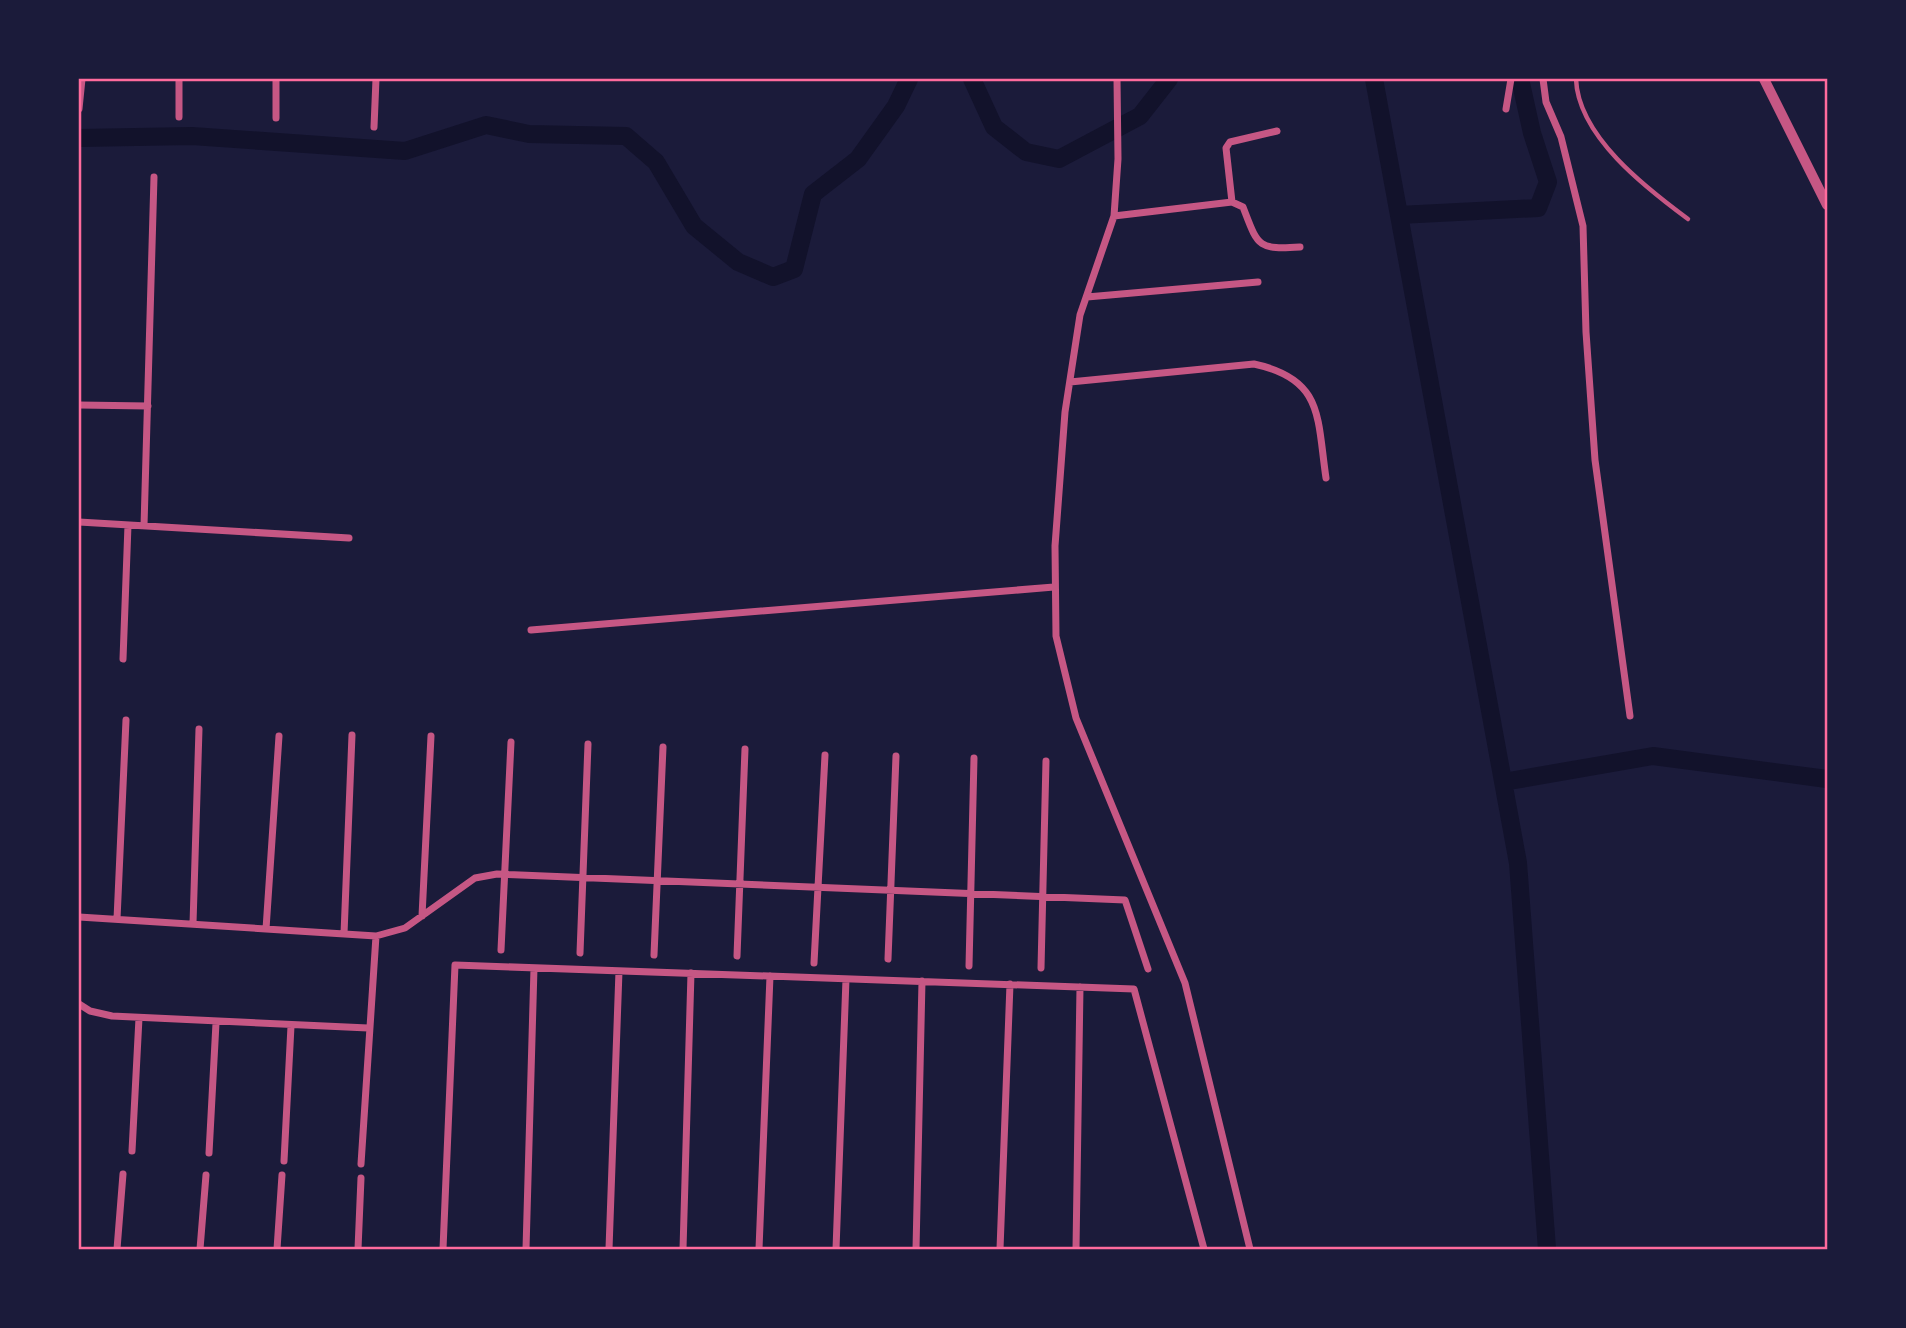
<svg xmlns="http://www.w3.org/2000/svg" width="1906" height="1328" font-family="'Noto Sans',sans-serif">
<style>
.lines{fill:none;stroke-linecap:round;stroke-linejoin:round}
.canal{stroke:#12122b;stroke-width:18}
.service{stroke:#c65784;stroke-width:4.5}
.minor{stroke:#c65784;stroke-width:7}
.tertiary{stroke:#c65784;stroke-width:10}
.neatline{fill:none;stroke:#ff6b9d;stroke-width:2.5}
</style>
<rect width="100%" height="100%" fill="#1b1b3a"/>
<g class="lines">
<path class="canal" d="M972,79L994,127L1026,152L1059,159L1140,116L1169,79
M1374,79L1518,863L1547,1249
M79,138L192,136L405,151L486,125L529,134L626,136L656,162L694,226L738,262L773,277L794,269L813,194L858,159L896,106L909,79
M1399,215L1538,208L1548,182L1532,133L1520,79
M1503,782L1653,756L1827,779"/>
<path class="service" d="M1576,79C1578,136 1646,188 1688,219"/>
<path class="minor" d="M179,79V117
M1117,79L1118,159L1114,216L1080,315L1065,412L1055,546L1056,636L1076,718L1185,983L1250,1249
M1543,79L1546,102L1561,137L1583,226L1586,332L1595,460L1630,716
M79,109L82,79
M1506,109L1511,79
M276,118V79
M374,127L376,79
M1232,202L1226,148L1230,142L1277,131
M1114,216L1232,202L1243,207C1258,246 1257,250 1300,247
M1087,297L1258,282
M1070,382L1254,364C1324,379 1317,418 1326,478
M79,405L148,406
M79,522L349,538
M144,526L154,177
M531,630L1054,587
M123,659L128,525
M422,916L431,736
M79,917L376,936L405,928L475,878L497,874L1125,900L1148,969
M117,919L126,720
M193,924L199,729
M266,929L279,736
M344,934L352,735
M501,950L511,742
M580,953L588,744
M654,955L663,747
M737,956L745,749
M888,959L896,756
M814,963L825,755
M969,966L974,758
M1041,968L1046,761
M79,1004L90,1011L112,1016L368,1028
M132,1151L139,1018
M209,1153L216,1023
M284,1161L291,1026
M361,1164L376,936
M117,1249L123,1174
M200,1249L206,1175
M277,1249L282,1175
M358,1249L361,1178
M443,1249L455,965L1134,989L1204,1249
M526,1249L534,968
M609,1249L619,971
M683,1249L691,973
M759,1249L770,976
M836,1249L846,979
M916,1249L922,981
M1000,1249L1010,984
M1076,1249L1080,987"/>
<path class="tertiary" d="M1764,79L1827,205"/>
</g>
<rect width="1906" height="1328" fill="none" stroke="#1b1b3a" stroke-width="161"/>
<rect x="80" y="80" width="1746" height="1168" class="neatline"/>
</svg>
